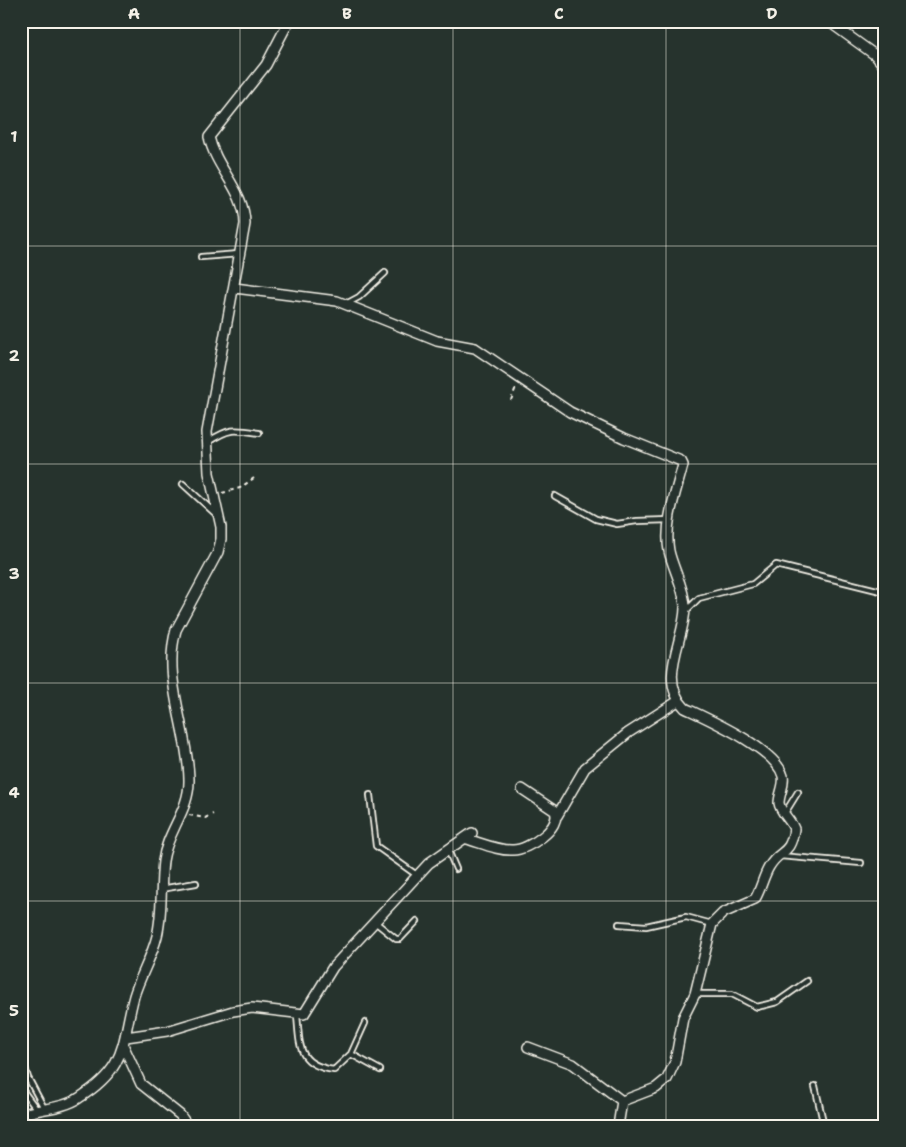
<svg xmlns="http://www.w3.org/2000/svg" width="906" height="1147" font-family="'Shantell Sans',sans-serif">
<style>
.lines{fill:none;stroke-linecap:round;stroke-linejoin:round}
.lane-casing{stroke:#f4f1e8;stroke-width:8}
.street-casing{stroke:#f4f1e8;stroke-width:12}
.path{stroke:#f4f1e8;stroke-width:2;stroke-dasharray:4 4;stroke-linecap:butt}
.lane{stroke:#26332d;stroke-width:4.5}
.street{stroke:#26332d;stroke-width:9}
.grid{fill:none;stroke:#f4f1e8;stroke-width:1;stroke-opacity:0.55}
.neatline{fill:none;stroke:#f4f1e8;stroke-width:2}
.grid-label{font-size:16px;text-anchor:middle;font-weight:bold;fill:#f4f1e8}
</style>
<rect width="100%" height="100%" fill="#26332d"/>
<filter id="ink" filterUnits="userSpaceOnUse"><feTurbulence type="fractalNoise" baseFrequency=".02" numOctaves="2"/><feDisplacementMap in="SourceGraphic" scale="10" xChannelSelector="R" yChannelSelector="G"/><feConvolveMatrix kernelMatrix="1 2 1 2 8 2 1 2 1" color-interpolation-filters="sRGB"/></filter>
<g filter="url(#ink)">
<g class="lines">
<g class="lane-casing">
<path id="lane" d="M201,257L239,254
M346,304L359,297L385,273
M208,442C229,428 234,429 259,433
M183,484L217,515
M555,496L596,519L617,524L637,521L670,520
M686,611L699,598L753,584L776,565L885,592
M370,795L376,846L418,876
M785,813L798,792
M448,850L456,869
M780,856L861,863
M161,889L196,883
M375,922L396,939H400L417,921
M619,924L646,926L686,917L712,924
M695,994H732L757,1007L777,1002L807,981
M297,1015C300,1046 297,1065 334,1070L351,1054L365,1023
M351,1054L380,1070
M21,1055L28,1078L44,1108
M815,1086L824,1126
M21,1088L37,1110"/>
</g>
<g class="street-casing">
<path id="street" d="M828,21L875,55L885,67
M235,288L337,301L437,341L475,348L570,412L624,438L681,461L683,465C676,492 664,523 669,551C673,569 684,587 685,606C686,638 656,679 685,708C708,719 776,749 783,776C785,785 779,794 779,803C780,812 791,820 794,829C790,857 780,848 769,867C763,877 761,889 755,899L723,913L712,924L695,994L683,1018L675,1062L667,1079L656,1088L622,1101L618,1126
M557,816L585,768L628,733L678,701
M467,839C481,843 499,851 513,850C528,850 562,828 555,811L522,789
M126,1037L167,1031L233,1011L252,1008L304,1014L333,967L429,863L472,833
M124,1047L141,1084L180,1115L188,1126
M528,1047L573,1064L622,1101
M21,1115C39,1108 63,1109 79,1098C128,1067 121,1045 134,996C140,976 152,957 157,936C163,912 160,886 163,861C167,831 190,810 189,779C188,729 162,679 176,630L218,552L221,539V527L209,473L207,432L245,224C245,191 216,169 209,137L266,65L289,21"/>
</g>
<path class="path" d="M511,400L516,387
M222,493L240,488L254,478
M189,815L205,818L213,814"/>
<use href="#lane" class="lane"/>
<use href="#street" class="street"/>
</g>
</g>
<path class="grid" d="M240,21V1126M453,21V1126M666,21V1126M21,246H885M21,464H885M21,683H885M21,901H885"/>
<rect width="906" height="1147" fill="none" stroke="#26332d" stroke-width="55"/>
<rect x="28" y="28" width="850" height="1092" class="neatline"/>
<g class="grid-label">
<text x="134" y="19">A</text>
<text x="347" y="19">B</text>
<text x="559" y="19">C</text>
<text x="772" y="19">D</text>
<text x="14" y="142">1</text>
<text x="14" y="361">2</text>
<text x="14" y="579">3</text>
<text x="14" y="798">4</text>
<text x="14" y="1016">5</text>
</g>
</svg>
